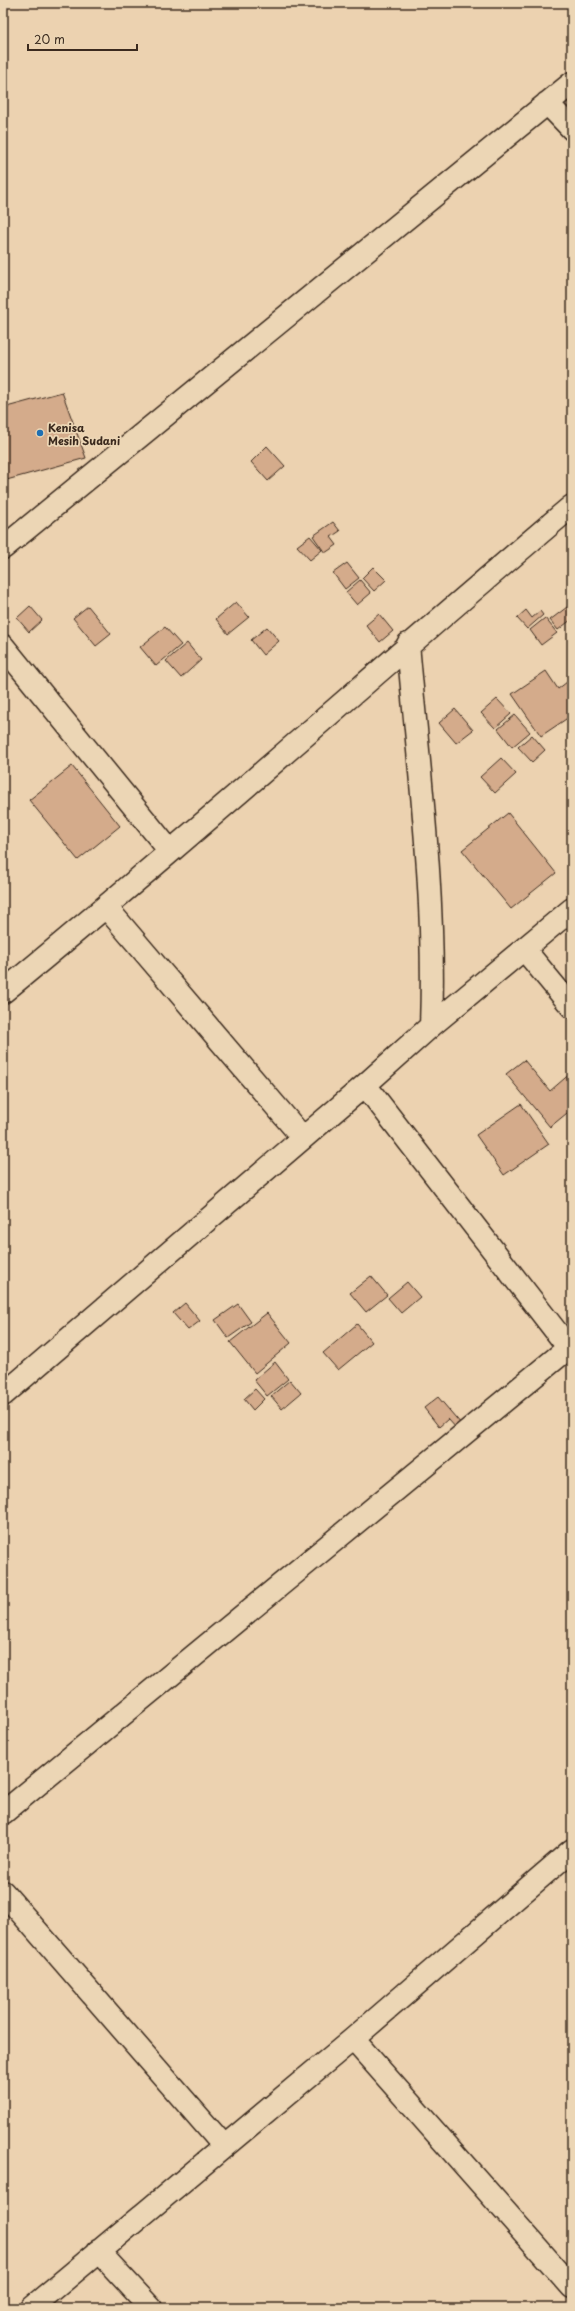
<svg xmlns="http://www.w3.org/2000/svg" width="575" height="2311" font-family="'Playpen Sans',sans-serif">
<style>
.building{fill:#d4ab8b;stroke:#3b2a1e}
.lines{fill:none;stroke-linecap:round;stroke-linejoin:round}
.street-casing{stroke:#3b2a1e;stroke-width:25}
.street{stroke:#ecd6b5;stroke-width:22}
.poi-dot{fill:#1f6fb2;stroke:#ecd6b5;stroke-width:1.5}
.labels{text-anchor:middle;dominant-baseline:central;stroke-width:3.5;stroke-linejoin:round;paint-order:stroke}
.poi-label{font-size:11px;font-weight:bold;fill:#3b2a1e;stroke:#ecd6b5;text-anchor:start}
</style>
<rect width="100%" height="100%" fill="#ecd2b0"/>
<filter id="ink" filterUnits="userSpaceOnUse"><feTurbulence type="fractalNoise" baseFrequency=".025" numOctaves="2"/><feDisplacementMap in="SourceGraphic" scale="8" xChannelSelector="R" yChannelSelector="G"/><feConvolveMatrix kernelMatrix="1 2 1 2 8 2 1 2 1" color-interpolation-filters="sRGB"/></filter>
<g filter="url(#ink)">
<path class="building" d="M62,392L86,458L3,481V408Z
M267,446L285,466L268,481L251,462Z
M333,522L340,531L331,537L337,545L325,553L313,536Z
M310,536L322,550L310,560L297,546Z
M347,563L359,578L345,589L333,573Z
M373,567L386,580L374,591L362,578Z
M360,580L371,593L357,605L346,592Z
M236,602L249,617L228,634L216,619Z
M571,604L572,619L558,630L550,620Z
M30,606L42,620L29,632L17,618Z
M88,606L111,634L96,646L73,618Z
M526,610L532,618L540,611L543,615L527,629L517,618Z
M379,614L393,631L380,642L366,625Z
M545,618L557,633L541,645L530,630Z
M165,627L181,645L156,666L140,647Z
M267,627L279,641L263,655L251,640Z
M187,643L201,660L181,678L166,661Z
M546,671L558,689L567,682L572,690V715L541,736L512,694Z
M497,699L511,714L495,728L481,713Z
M455,709L473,730L456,743L439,723Z
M515,715L530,732L512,747L498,729Z
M532,735L545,750L532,762L518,747Z
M501,758L516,774L495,793L480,777Z
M72,766L120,826L78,860L29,800Z
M508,813L556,873L511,909L462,850Z
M524,1060L550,1091L572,1072V1109L550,1127L506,1074Z
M521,1104L549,1144L504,1175L476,1135Z
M371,1276L387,1295L366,1312L350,1293Z
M407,1282L420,1297L401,1313L388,1298Z
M185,1303L200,1321L188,1330L173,1313Z
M238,1304L251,1322L228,1338L215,1320Z
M267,1313L291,1343L255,1373L230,1342Z
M357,1324L372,1342L338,1370L323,1353Z
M275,1362L288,1379L267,1396L254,1380Z
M290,1380L301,1393L282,1409L271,1396Z
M255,1389L264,1399L253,1410L244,1399Z
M438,1397L462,1425L457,1429L448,1419L439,1427L424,1408Z"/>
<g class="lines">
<g class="street-casing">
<path id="street" d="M547,103L572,129
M3,548L572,83
M408,644C419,771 436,898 431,1026
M3,646L170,851
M106,907L303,1138
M524,949L572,1007
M3,992C196,834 381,667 572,506
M365,1085L572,1352
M3,1395L365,1085L431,1026L572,909
M3,1813L572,1345
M3,1892L224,2146
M353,2039L572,2287
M98,2251L151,2308
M31,2308L353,2039L572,1850"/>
</g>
<use href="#street" class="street"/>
</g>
</g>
<circle class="poi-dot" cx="40" cy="433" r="4"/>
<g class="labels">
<g class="poi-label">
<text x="48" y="427">Kenisa<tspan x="48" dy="13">Mesih Sudani</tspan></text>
</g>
</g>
<rect width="575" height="2311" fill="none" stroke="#ecd6b5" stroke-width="16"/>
<rect x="8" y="8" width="559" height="2295" fill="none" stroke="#3b2a1e" stroke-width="1.5" filter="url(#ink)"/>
<path d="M28 44v6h109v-6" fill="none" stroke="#3b2a1e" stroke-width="2"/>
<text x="34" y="44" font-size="12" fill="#3b2a1e" stroke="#ecd6b5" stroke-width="3" paint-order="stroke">20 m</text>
</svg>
